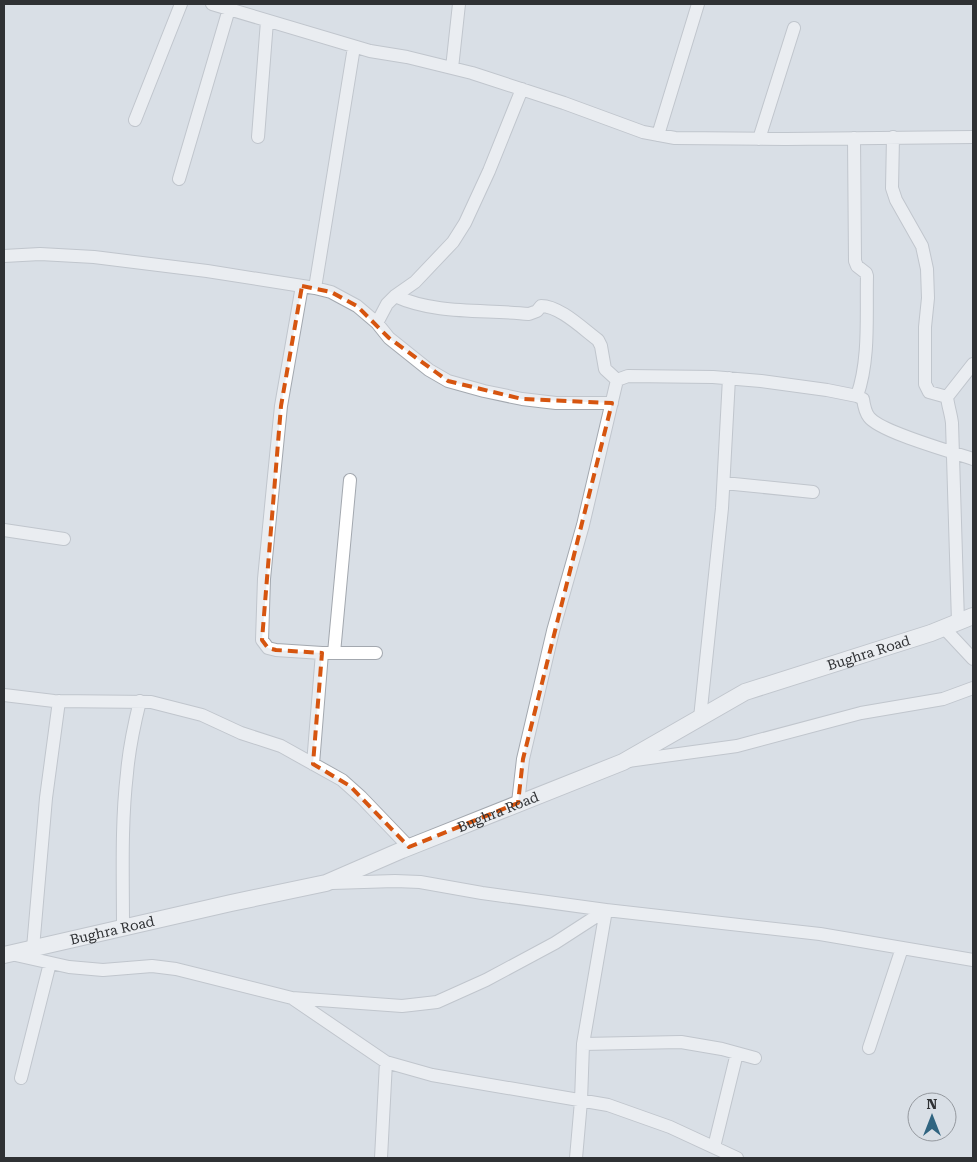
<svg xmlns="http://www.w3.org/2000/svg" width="977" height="1162" font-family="'Roboto Serif',serif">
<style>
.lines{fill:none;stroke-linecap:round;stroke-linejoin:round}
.minor-casing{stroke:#a3a8af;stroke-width:14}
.tertiary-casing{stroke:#a3a8af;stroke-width:18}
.minor{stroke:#fff;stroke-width:12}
.tertiary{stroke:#fff;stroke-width:16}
.marked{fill:none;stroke:#d65510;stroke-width:4;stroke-dasharray:10 6;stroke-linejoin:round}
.labels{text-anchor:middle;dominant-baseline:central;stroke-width:5;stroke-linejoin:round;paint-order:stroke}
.street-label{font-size:14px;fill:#2f3134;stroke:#d9dfe6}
</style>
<rect width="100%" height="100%" fill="#d9dfe6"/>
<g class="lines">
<g class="minor-casing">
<path id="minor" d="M212,4L370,51L407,57L472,73L564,103L643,132L675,138L786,139L973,137
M452,68L459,4
M135,120L181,4
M658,135L698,4
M258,137L267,21
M893,137L892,188L896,200L922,246L927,269L928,298L925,327V384L929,392L947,397
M854,138L855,261L857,266L866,273L867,276C866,315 870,359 857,396
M759,139L794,28
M179,179L229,9
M4,256L40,254L94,257L207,271L315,288L331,292L357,306L377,323L389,338L429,370L448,381L484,391L522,399L556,403H612
M302,286L281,406L273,486L264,579L262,640L268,648L276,650L322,653
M315,288L354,47
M395,296C437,315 484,309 529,314L537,311L541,306C560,306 583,329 598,340L601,346L605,369L617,380
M377,323L387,304L395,296L415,282L453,242L465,223L489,171L522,89
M724,483L813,492
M4,530L64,539
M958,622L952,423C951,414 948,406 947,397L973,364
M944,628L973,659
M334,653H376
M4,695L54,701L151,702L202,715L241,733L281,746L342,780L361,797L409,847
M700,718L722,508L729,378
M628,761L737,746L861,713L943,699L973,688
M313,764L322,653H334L350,480
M518,803L523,759L553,631L583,525L617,380L628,376L713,377L761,381L827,390L857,396L863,399C864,406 865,412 869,417C880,432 953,452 973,459
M332,883L395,881L420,882L482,893L606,910L820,934L973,960
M123,927C123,876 121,824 127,773C129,749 134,725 140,701
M33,948L46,798L59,701
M11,954L69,967L103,970L152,966L176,969L292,998L402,1006L437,1002L486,980L555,943L606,910
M292,998L386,1062L432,1075L608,1105L670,1127L737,1158
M583,1044L681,1042L722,1049L755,1058
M869,1048L902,948
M21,1078L50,963
M714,1147L737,1053
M381,1158L386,1062
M576,1158L581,1101L583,1044L606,910"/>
</g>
<g class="tertiary-casing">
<g id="tertiary">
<path id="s1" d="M4,955L231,903L326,883L402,850L623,762L745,692L931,633L973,616"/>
</g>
</g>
<use href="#minor" class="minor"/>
<use href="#tertiary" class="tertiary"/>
</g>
<path d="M0 0H977V1162H0ZM302,286L331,292L357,306L389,338L448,381L522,399L612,403L523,759L518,803L409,847L350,786L313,764L322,653L276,650L268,648L262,640L281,406Z" fill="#d9dfe6" fill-opacity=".55" fill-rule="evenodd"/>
<path class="marked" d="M302,286L331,292L357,306L389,338L448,381L522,399L612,403L523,759L518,803L409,847L350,786L313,764L322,653L276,650L268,648L262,640L281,406Z"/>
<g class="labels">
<g class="street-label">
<text stroke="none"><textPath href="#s1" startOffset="921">Bughra Road</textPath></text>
<text stroke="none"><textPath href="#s1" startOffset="516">Bughra Road</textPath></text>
<text stroke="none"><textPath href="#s1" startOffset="111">Bughra Road</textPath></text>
</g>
</g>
<rect width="977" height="1162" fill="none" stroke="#2f3134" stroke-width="10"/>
<g transform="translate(932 1117)"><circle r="24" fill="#d9dfe6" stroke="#95999f"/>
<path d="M0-4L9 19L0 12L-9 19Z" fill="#306480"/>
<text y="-8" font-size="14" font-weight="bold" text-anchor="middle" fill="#2f3134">N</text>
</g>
</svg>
